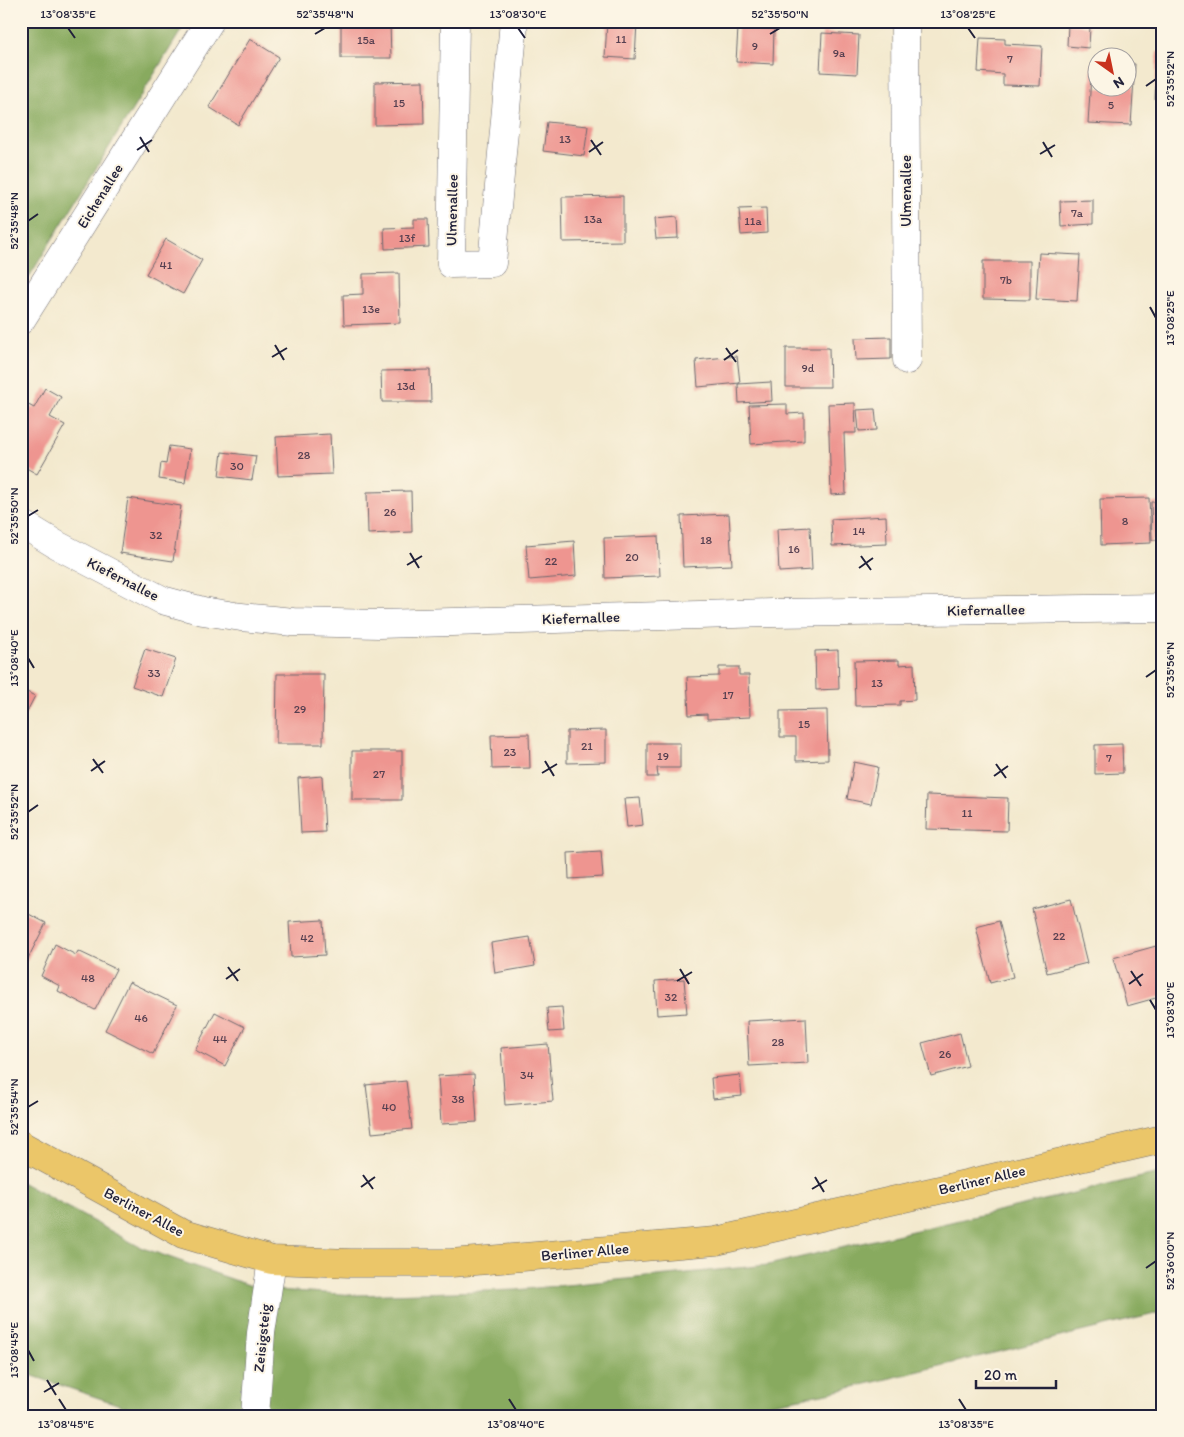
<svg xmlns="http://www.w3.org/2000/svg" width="1184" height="1437" font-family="Itim,sans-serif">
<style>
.forest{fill:#88aa5e;stroke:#55664c}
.building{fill:#ee9590}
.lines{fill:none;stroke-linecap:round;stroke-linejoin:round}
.minor-casing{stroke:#6b686e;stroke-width:29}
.major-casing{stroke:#6b686e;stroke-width:29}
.minor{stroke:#fff;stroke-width:28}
.major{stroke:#ebc669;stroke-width:28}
.ticks{fill:none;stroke:#22223b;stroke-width:2}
.labels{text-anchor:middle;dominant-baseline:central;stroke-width:4;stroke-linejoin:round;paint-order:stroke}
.number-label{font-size:12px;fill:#553f50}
.street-label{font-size:15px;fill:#22223b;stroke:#fcf5e5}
.neatline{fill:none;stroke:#22223b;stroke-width:2}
.ticks-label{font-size:12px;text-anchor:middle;fill:#22223b}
</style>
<rect width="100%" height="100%" fill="#fcf5e5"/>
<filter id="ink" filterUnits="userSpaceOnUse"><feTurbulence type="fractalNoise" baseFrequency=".02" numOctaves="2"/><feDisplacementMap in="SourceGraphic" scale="10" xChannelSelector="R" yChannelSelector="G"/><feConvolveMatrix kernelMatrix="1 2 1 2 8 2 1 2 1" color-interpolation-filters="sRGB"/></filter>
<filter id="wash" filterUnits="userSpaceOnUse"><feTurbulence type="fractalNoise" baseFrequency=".0096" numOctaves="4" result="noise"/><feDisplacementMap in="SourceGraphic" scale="20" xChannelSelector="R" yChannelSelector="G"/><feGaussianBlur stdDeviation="1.12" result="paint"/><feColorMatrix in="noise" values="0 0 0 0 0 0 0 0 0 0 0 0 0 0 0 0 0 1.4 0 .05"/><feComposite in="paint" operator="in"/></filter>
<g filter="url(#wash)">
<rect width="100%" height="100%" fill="#f3e9ce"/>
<path class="forest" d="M21,21H187L21,290Z
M1163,1172V1312L833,1392L703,1416H138V1411L21,1372V1182L140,1247L260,1289L357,1295L516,1290L768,1265Z"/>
<g id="blocks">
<path class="building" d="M607,21L637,22L635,59L605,57Z
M390,22L391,58H341V23Z
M1068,24L1090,26L1089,48L1067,46Z
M738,28L774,29L773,64L736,62Z
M822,33L859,35L857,74L820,72Z
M980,38L1005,39V44L1042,46L1040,86L1003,85V74L978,72Z
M250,39L279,57L238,125L209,107Z
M1157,52H1163V100L1155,99Z
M1092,61H1096V88H1126V63L1135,64L1131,125L1088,123Z
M423,81L424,124L375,125V82Z
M547,122L588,126L584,156L543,151Z
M623,196V241L563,242L562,197Z
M1093,200V224L1061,226L1060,201Z
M766,208L767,233L741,235L739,209Z
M677,217L678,238L656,239L654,219Z
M414,219H428L429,247L385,249L384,228L414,227Z
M166,239L202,260L183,294L146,274Z
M1039,253L1080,255L1077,301L1036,299Z
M983,261H1030V300L983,299Z
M399,273L400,323L344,325L343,295L363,294V274Z
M891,337V359L856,360L855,338Z
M786,348H829L830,387H786Z
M737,356L740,383L698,387L696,360Z
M430,370L431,402H382L381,371Z
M771,382L772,401L739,403L738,384Z
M45,388L61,397L50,417L65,425L37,474L21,465V406L23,402L34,408Z
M855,403L856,433H844L846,494L831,495L828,404Z
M787,404V414L804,413V441L751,444L749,405Z
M875,409L877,430L859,431L857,410Z
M330,434L332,474L278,476L276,437Z
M169,446L190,449L185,483L159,479L161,463L166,464Z
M222,452L256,456L252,480L219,476Z
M411,491L412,532L368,534L367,492Z
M128,498L181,506L173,561L120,553Z
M1149,498L1151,543L1101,545L1100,499Z
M1151,502H1163V540H1152Z
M729,514L732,565L683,567L681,516Z
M886,516L887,544L832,546L831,519Z
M810,527L812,570L779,572L777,529Z
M658,536L660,576L605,578L604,538Z
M574,541L576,576L529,580L526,545Z
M145,649L176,659L163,697L132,686Z
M838,650L839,689L816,690L815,651Z
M899,660V665L914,664L915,700L900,701V705L855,706L854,661Z
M719,667H739V675H749L750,717L707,719V714L689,715L687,677L719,676Z
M277,674H324L323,744H276Z
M21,689L35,696L21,723Z
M827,710L828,760L796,761V737H780V711Z
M606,730V762L567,763V731Z
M529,734L530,768L492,769L491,735Z
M647,743H680V768H657L658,777H647Z
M1122,744L1123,773L1095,774V745Z
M352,751H402V800H352Z
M854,762L878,767L871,804L847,799Z
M322,776L325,832L301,833L298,778Z
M927,795L1008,798L1007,831L926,829Z
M640,798L643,825L627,827L624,799Z
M601,851L603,877L569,879L568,853Z
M1071,899L1087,963L1047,973L1032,909Z
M21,910L46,923L21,972Z
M323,920L325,955L291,957L289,922Z
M999,921L1013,977L990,983L976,927Z
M530,937L535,966L495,973L491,943Z
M55,944L76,955L78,951L116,969L95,1010L58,991L60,986L41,976Z
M1156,946L1163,970V996L1127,1006L1113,958Z
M684,979L687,1013L657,1015L655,981Z
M129,982L177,1005L153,1054L105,1030Z
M562,1007L564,1031L549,1032L547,1008Z
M215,1012L245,1027L225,1066L195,1050Z
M806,1018L808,1063L749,1066L747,1021Z
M960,1033L968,1066L931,1076L922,1043Z
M548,1044L553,1101L505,1105L501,1048Z
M474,1074L477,1122L441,1124L438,1076Z
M740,1075L742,1096L713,1099L711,1078Z
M406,1081L412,1129L372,1133L366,1085Z"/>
</g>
</g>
<g filter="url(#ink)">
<use href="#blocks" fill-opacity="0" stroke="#6b686e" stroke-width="1"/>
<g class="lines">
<g class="minor-casing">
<path id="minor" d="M455,21L451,264L492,263L514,21
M905,21L907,360
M21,320L210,21
M21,523L57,545L162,600L203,611L241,617L293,622L379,624L773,613L1163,608
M255,1416L261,1333L272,1260"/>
</g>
<g class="major-casing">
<path id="major" d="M21,1145L183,1234L234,1249L272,1260L350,1263H451L716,1241L1163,1139"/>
</g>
<use href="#minor" class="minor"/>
<use href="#major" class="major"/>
</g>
</g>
<path class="ticks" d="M68,28L75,38M518,28L525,38M968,28L975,38M315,34L325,28M770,34L780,28M1146,86L1156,79M140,137L149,152M591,140L601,155M1043,142L1052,157M137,150L152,140M589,152L603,142M1040,154L1055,145M28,221L38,214M1150,307L1156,318M275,345L284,360M726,348L736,362M272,357L287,348M724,360L738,350M28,516L38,510M410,553L419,568M861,556L871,570M407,565L422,556M859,568L873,558M28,658L34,668M1146,677L1156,670M93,759L103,773M545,761L554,776M996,764L1006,778M91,771L105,761M542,773L557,764M994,776L1008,766M28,812L38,805M228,967L238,981M680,969L689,984M1131,971L1141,986M226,979L240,969M677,981L692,972M1129,984L1143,974M1150,1000L1156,1010M28,1107L38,1101M363,1175L373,1189M815,1177L824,1192M361,1187L375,1177M812,1189L827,1180M1146,1268L1156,1261M28,1350L34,1361M47,1380L56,1395M44,1392L59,1383M59,1399L66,1410M509,1399L516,1410M959,1399L966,1410"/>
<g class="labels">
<g class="number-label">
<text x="621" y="39">11</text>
<text x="366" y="40">15a</text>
<text x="755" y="46">9</text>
<text x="839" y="53">9a</text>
<text x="1010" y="59">7</text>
<text x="399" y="103">15</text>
<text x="1111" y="105">5</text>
<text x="565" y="139">13</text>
<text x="1077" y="213">7a</text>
<text x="593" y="219">13a</text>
<text x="753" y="221">11a</text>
<text x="407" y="238">13f</text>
<text x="166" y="265">41</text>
<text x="1006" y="280">7b</text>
<text x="371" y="309">13e</text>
<text x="808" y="368">9d</text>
<text x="406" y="386">13d</text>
<text x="304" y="455">28</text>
<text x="237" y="466">30</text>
<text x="390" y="512">26</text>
<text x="1125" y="521">8</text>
<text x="859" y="531">14</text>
<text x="156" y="535">32</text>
<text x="706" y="540">18</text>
<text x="794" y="549">16</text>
<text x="632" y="557">20</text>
<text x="551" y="561">22</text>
<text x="154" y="673">33</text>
<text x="877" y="683">13</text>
<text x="728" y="695">17</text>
<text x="300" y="709">29</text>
<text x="804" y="724">15</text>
<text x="587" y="746">21</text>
<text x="510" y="752">23</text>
<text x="663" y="756">19</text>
<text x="1109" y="758">7</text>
<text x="379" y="774">27</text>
<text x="967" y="813">11</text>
<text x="1059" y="936">22</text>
<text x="307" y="938">42</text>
<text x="88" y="978">48</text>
<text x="671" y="997">32</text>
<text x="141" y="1018">46</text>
<text x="220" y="1039">44</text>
<text x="778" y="1042">28</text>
<text x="945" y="1054">26</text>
<text x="527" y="1075">34</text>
<text x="458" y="1099">38</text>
<text x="389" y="1107">40</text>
</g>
<g class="street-label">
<text transform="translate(906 191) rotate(-90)">Ulmenallee</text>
<text transform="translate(100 196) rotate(-58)">Eichenallee</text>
<text transform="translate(452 210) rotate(-89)">Ulmenallee</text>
<text transform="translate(123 579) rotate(27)">Kiefernallee</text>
<text transform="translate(986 610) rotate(-1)">Kiefernallee</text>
<text transform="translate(581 618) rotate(-2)">Kiefernallee</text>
<text transform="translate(982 1180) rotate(-13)">Berliner Allee</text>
<text transform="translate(144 1212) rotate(28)">Berliner Allee</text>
<text transform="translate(585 1252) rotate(-5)">Berliner Allee</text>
<text transform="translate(262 1338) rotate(-84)">Zeisigsteig</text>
</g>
</g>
<rect width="1184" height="1437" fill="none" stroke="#fcf5e5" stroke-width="55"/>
<g transform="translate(1112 72) rotate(147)"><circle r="24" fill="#fcf5e5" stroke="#a5a1a1"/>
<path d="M0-4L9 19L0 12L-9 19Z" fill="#c8321e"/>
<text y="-8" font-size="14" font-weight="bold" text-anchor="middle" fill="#22223b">N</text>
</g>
<path d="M976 1380v8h80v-8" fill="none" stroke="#22223b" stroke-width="2.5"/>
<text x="984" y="1380" font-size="15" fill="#22223b" stroke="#fcf5e5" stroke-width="4" paint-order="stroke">20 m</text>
<rect x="28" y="28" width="1128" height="1382" class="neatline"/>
<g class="ticks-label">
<text x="68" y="18">13°08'35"E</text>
<text x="325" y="18">52°35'48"N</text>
<text x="518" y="18">13°08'30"E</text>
<text x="780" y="18">52°35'50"N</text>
<text x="968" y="18">13°08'25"E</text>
<text transform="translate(1170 79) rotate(-90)" y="4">52°35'52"N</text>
<text transform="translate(14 221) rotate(-90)" y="4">52°35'48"N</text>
<text transform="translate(1170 318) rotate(-90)" y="4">13°08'25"E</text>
<text transform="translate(14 516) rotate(-90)" y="4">52°35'50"N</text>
<text transform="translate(14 658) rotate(-90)" y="4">13°08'40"E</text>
<text transform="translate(1170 670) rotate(-90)" y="4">52°35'56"N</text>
<text transform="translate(14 812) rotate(-90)" y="4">52°35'52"N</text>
<text transform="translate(1170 1010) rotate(-90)" y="4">13°08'30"E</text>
<text transform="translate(14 1107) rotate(-90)" y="4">52°35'54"N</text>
<text transform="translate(1170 1261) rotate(-90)" y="4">52°36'00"N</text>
<text transform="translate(14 1350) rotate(-90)" y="4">13°08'45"E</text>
<text x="66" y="1428">13°08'45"E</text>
<text x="516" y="1428">13°08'40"E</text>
<text x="966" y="1428">13°08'35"E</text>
</g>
</svg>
